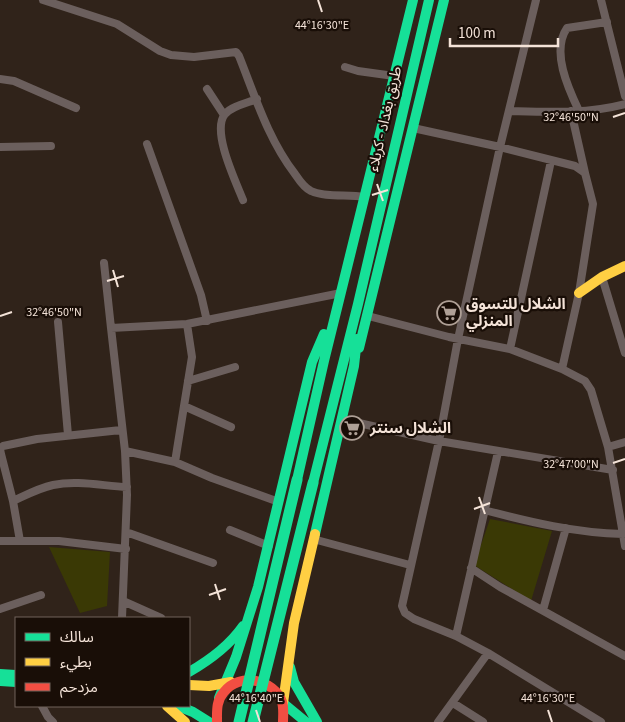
<svg xmlns="http://www.w3.org/2000/svg" width="625" height="722" font-family="'Source Sans 3','Noto Sans Arabic',sans-serif">
<style>
.green{fill:#3a3905}
.lines{fill:none;stroke-linecap:round;stroke-linejoin:round}
.street{stroke:#6b5f5d;stroke-width:8}
.fast{stroke:#16e098;stroke-width:10}
.slow{stroke:#ffcf43;stroke-width:10}
.jam{stroke:#f24e42;stroke-width:10}
.fast-bridge{stroke:#16e098;stroke-width:11}
.ticks{fill:none;stroke:#f4e3d8;stroke-width:2}
.labels{text-anchor:middle;dominant-baseline:central;stroke-width:4.5;stroke-linejoin:round;paint-order:stroke}
.street-label{font-size:15px;fill:#f4e3d8;stroke:#190e07}
.poi-label{font-size:15px;font-weight:bold;fill:#f4e3d8;stroke:#190e07;text-anchor:start}
.ticks-label{font-size:12px;text-anchor:middle;fill:#f4e3d8;stroke:#190e07;stroke-width:4.5;stroke-linejoin:round;paint-order:stroke}
</style>
<rect width="100%" height="100%" fill="#30231a"/>
<path class="green" d="M490,519L552,531L531,601L474,565Z
M49,547L110,552L107,606L80,613Z"/>
<g class="lines">
<path class="street" d="M43,0L117,24L160,51L171,55L194,57L236,52L239,56C255,96 268,139 295,174C299,180 304,188 311,191C326,198 348,194 364,197
M536,0L500,147L458,339L439,441L402,606L405,613L414,619L456,636L488,653L601,722
M601,0L625,96
M345,67L358,71L394,76
M0,79L14,81L76,108
M207,89L224,115
M509,111C548,112 587,114 625,104
M571,111L585,173
M579,111C568,88 551,51 567,28L607,22
M413,128L500,147L575,166L585,173L593,204L579,293L562,369L585,381L591,390L608,447L625,546
M147,144L201,295L207,321
M0,147L51,146
M243,200C236,182 211,131 225,114C232,106 247,103 257,99
M104,263L111,328L187,324L341,293
M602,277L625,353
M368,316L449,337L510,349L562,369
M58,322L68,435
M187,324L192,357L184,406L231,427
M111,328L125,451L127,495L122,618
M510,349L551,161
M188,381L235,367
M341,419L439,441L613,470
M608,447L625,442
M125,451L175,462L212,478L279,502
M175,462L184,406
M13,501C26,495 39,488 53,485C77,480 103,486 127,487
M484,510C530,522 576,533 623,534
M230,530L269,546
M126,532L213,563
M313,539L410,565
M0,541H59L126,549
M20,541L13,501L1,454L0,449L3,446L37,439L121,430
M471,568L500,587L625,656
M123,601L161,618
M0,609L41,595
M543,610L566,528
M456,636L498,452
M453,703L483,722
M42,706L48,717L53,722
M438,722L488,653"/>
<path class="fast" d="M359,348L444,0
M297,480L324,361L413,0
M313,483L358,304L429,0
M315,534L354,366L357,339
M290,667L294,682L317,722
M189,672C210,660 229,646 243,626
M0,674L16,675
M0,681L16,682
M219,698L236,657L258,587L312,362L324,334
M283,703L306,722
M178,706L193,712L209,722"/>
<path class="slow" d="M579,293L602,277L625,266
M189,685L209,686L231,682
M283,703L294,623L315,534
M167,706L185,722"/>
<path class="jam" d="M217,722C217,711 216,701 224,692C239,672 274,679 282,702C284,708 283,716 283,722"/>
<path class="fast-bridge" d="M239,722L297,480
M253,722L313,483"/>
</g>
<path class="ticks" d="M318,0L322,12M613,117L625,113M377,184L383,201M372,195L388,190M113,270L118,287M107,281L124,276M0,316L12,312M613,463L625,459M479,497L485,514M474,509L490,503M215,584L220,600M209,595L226,589M256,710L260,722M548,710L552,722"/>
<defs>
<g id="supermarket-ring" transform="scale(1.25)"><circle r="9.5" fill="#190e07" stroke="#afa096" stroke-width="1.5"/><path d="M-6-5.5h2.5l.6 2H6L4.5 2H-2.5L-4.4-4H-6ZM-1.5 3.2a1.3 1.3 0 1 0 .1 0ZM3 3.2a1.3 1.3 0 1 0 .1 0Z" fill="#afa096"/></g>
</defs>
<g fill-rule="evenodd">
<use href="#supermarket-ring" x="449" y="313"/>
<use href="#supermarket-ring" x="352" y="428"/>
</g>
<g class="labels">
<g class="street-label">
<text transform="translate(385 119) rotate(-77)">طريق بغداد - كربلاء</text>
</g>
<g class="poi-label">
<text x="466" y="304">الشلال للتسوق<tspan x="466" dy="17">المنزلي</tspan></text>
<text x="370" y="428">الشلال سنتر</text>
</g>
</g>
<g class="ticks-label">
<text x="322" y="29">44°16'30"E</text>
<text x="571" y="121">32°46'50"N</text>
<text x="54" y="316">32°46'50"N</text>
<text x="571" y="468">32°47'00"N</text>
<text x="256" y="702">44°16'40"E</text>
<text x="548" y="702">44°16'30"E</text>
</g>
<rect x="15" y="617" width="175" height="90" fill="#190e07" stroke="#71635b"/>
<rect x="25" y="633" width="25" height="8" fill="#16e098" stroke="#71635b"/>
<text x="60" y="642" font-size="15" fill="#f4e3d8">سالك</text>
<rect x="25" y="658" width="25" height="8" fill="#ffcf43" stroke="#71635b"/>
<text x="60" y="667" font-size="15" fill="#f4e3d8">بطيء</text>
<rect x="25" y="683" width="25" height="8" fill="#f24e42" stroke="#71635b"/>
<text x="60" y="692" font-size="15" fill="#f4e3d8">مزدحم</text>
<path d="M450 38v8h108v-8" fill="none" stroke="#f4e3d8" stroke-width="2.5"/>
<text x="458" y="38" font-size="15" fill="#f4e3d8" stroke="#190e07" stroke-width="4" paint-order="stroke">100 m</text>
</svg>
